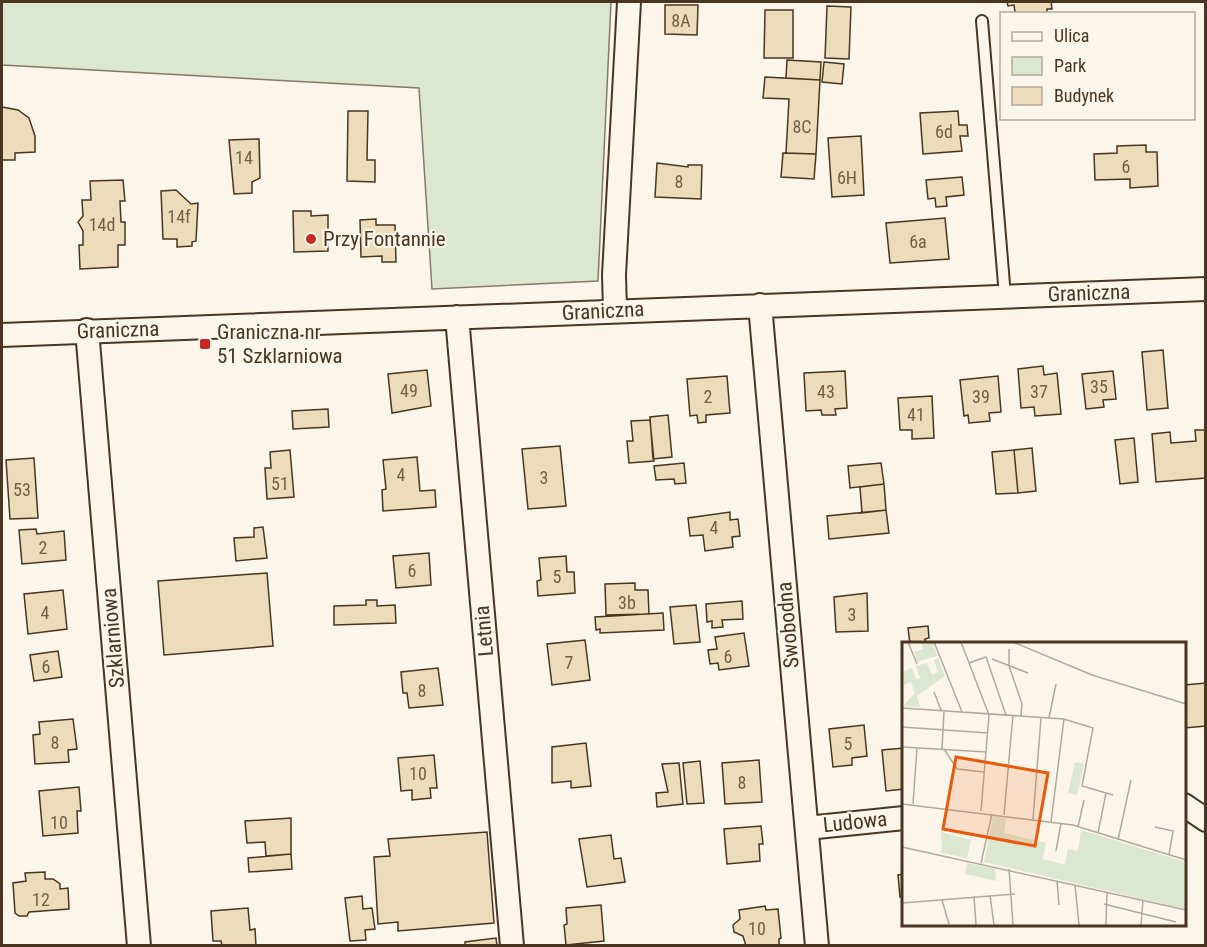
<svg xmlns="http://www.w3.org/2000/svg" width="1207" height="947" font-family="'Roboto Condensed',sans-serif">
<style>
.green{fill:#dce7d0;stroke:#887966;stroke-width:1.5}
.building{fill:#ecdcbc;stroke:#4a3520;stroke-width:1.5}
.lines{fill:none;stroke-linecap:round;stroke-linejoin:round}
.lane-casing{stroke:#4a3520;stroke-width:14}
.street-casing{stroke:#4a3520;stroke-width:26}
.lane{stroke:#fbf6e9;stroke-width:10}
.street{stroke:#fbf6e9;stroke-width:22}
.poi-dot{fill:#c62828;stroke:#fbf6e9;stroke-width:2}
.labels{text-anchor:middle;dominant-baseline:central;stroke-width:4.5;stroke-linejoin:round;paint-order:stroke}
.number-label{font-size:18px;fill:#725f47}
.poi-label{font-size:21px;fill:#4a3520;stroke:#fbf6e9;text-anchor:start}
.street-label{font-size:21px;fill:#4a3520;stroke:#fbf6e9}
.inset-road{fill:none;stroke:#b4a999;stroke-width:1.5}
.view{fill:#e8590c;fill-opacity:0.15;stroke:#e8590c;stroke-width:3}
.inset-edge{fill:none;stroke:#4a3520;stroke-width:3}
</style>
<rect width="100%" height="100%" fill="#fbf6e9"/>
<path class="green" d="M2,2H611L598,281L432,289L419,88L2,65Z"/>
<path class="building" d="M1007,2H1051L1052,9H1047V14H1022L1015,12L1014,5L1008,6Z
M665,5H698L697,35L665,34Z
M827,6L851,7L849,59L825,58Z
M765,10H793V58H764Z
M787,60L821,62L820,80L786,78Z
M824,62L844,64L842,84L822,82Z
M765,77L820,80L816,154L786,153L789,99L763,98Z
M2,107L18,110L29,118L35,136V152L15,153V160H2Z
M348,111H368L367,160H375V182L347,181Z
M958,111L959,125H967L968,136H960L962,151L923,154L920,113Z
M861,136L864,195L832,197L828,138Z
M259,139L260,178L252,182V193L234,194L229,140Z
M1146,145V152H1157L1158,186L1130,188V179L1095,180L1094,154L1117,153V146Z
M783,153L816,154L814,179L781,177Z
M657,163L688,167V165H702L701,199L655,197Z
M962,177L964,195L946,197L947,206L936,207L935,198L928,199L926,180Z
M123,180L125,201H120L121,222H125V245H118V267L80,269L79,245H83V231L78,222L83,216L82,200H91L90,181Z
M176,190L191,204L198,203L196,241L192,242V246L177,247V239H163L161,191Z
M293,211H311V216L328,215V251L294,252Z
M945,218L949,259L890,263L886,223Z
M376,219V225H395L396,262H382V256L361,257L360,220Z
M1163,350L1168,408L1147,410L1142,352Z
M1043,366L1044,375L1057,373L1061,414L1035,416L1034,407L1021,408L1018,369Z
M427,370L431,406L392,413L388,374Z
M845,371L847,408L835,409L836,415H822L821,410L806,411L804,373Z
M1113,371L1116,399L1103,400L1104,407L1086,409L1082,374Z
M727,376L730,413L706,415V422L698,423L697,415L690,416L687,379Z
M998,376L1001,412L989,413L990,421L969,423L968,415L964,416L960,380Z
M932,396L934,438L912,439V430H900L898,398Z
M328,409L329,427L293,429L292,411Z
M668,415L672,457L653,459L650,417Z
M650,420L654,461L629,463L627,441H633L631,421Z
M1195,430H1206V478L1156,482L1152,434L1170,432L1171,443L1196,441Z
M1134,438L1138,482L1120,484L1115,440Z
M560,446L566,506L528,509L522,449Z
M1032,448L1036,491L1018,493L1014,450Z
M290,450L294,497L267,499L265,468H271L270,452Z
M1014,450L1018,493L996,494L992,452Z
M417,457L420,491L435,490L436,507L383,511L382,490L386,489L383,460Z
M34,458L38,518L10,519L6,460Z
M684,463L686,483L675,484L674,479L656,480L654,466Z
M881,463L884,484L850,488L848,466Z
M884,484L886,510L862,513L860,487Z
M886,510L889,533L829,539L827,516Z
M730,512V520L738,519L740,536L732,537L733,547L705,551L703,535L690,536L688,518Z
M263,527L267,558L236,561L234,538L254,537V528Z
M36,529L37,534L64,531L66,560L22,564L19,530Z
M429,553L431,585L396,588L393,556Z
M566,556L567,572H574L575,593L538,596L537,581L541,580L539,558Z
M267,573L273,646L164,655L158,581Z
M635,583V590H648L649,614L606,615L605,584Z
M63,590L67,629L28,634L24,594Z
M867,593L868,631L836,632L834,597Z
M366,600H377V606L395,605L396,623L334,625V606L366,605Z
M742,601L743,619L722,620L723,627L712,628V621L707,622L706,604Z
M696,605L700,642L674,644L670,607Z
M663,613L664,630L600,633V629L596,630L595,617Z
M928,626L929,638L925,639L926,644H910L908,628Z
M744,633L749,666L719,670L718,663L710,664L708,650L717,649L715,637Z
M585,640L590,680L552,685L547,644Z
M58,651L62,677L34,681L30,655Z
M438,668L443,705L409,708L407,693H403L401,672Z
M1206,683V726L1184,728V685Z
M73,719L77,749L68,750L69,762L35,764L33,735L40,734L39,722Z
M864,725L867,756L852,758V765L833,767L829,729Z
M586,743L591,786L571,788V781L552,783V747Z
M904,748V789L886,791L882,750Z
M434,755L437,788H430L431,798L412,800V790L401,791L398,758Z
M759,760L762,802L725,804L722,763Z
M700,761L704,803L687,804L683,763Z
M679,763L683,804L657,807L656,793L668,792L662,764Z
M79,787L81,811H77L78,833L43,836L39,791Z
M291,818V854L266,856L265,842L247,843L245,821Z
M761,826L763,844H759L760,861L727,864L724,829Z
M487,832L494,923L398,931V922L378,924L374,857L390,856L388,839Z
M611,835L614,859L621,858L625,882L587,887L579,839Z
M291,854L292,869L249,872L248,858Z
M45,872V879H53L60,884V889L68,888L69,909L29,912L27,916H19L15,913L13,883L26,881L25,873Z
M904,874V896L900,897L898,875Z
M362,896L363,909L372,908L375,929L365,930L366,940L350,941L345,898Z
M601,905L604,941L566,945L564,925L567,924L566,908Z
M765,906L766,910L778,909L781,938L779,939V946H746L743,936L734,932L733,925L740,919L739,910Z
M248,908L250,930L255,929L256,946H222L221,941H213L211,911Z
M496,938L497,946H465V942Z"/>
<g class="lines">
<g class="lane-casing">
<path id="lane" d="M982,21L1005,296"/>
</g>
<g class="street-casing">
<path id="street" d="M760,305L817,946
M615,311L614,275L629,2
M457,317L512,946
M87,330L139,946
M2,335L1206,289
M1184,805L1206,820
M807,828L904,818"/>
</g>
<use href="#lane" class="lane"/>
<use href="#street" class="street"/>
</g>
<g class="poi-dot">
<circle cx="311" cy="239" r="6"/>
<rect x="199" y="338" width="12" height="12" rx="3"/>
</g>
<g class="labels">
<g class="number-label">
<text x="681" y="20">8A</text>
<text x="802" y="126">8C</text>
<text x="944" y="131">6d</text>
<text x="244" y="157">14</text>
<text x="1126" y="166">6</text>
<text x="847" y="177">6H</text>
<text x="679" y="181">8</text>
<text x="179" y="216">14f</text>
<text x="102" y="224">14d</text>
<text x="918" y="241">6a</text>
<text x="1099" y="386">35</text>
<text x="409" y="390">49</text>
<text x="826" y="391">43</text>
<text x="1039" y="391">37</text>
<text x="708" y="396">2</text>
<text x="981" y="396">39</text>
<text x="916" y="414">41</text>
<text x="401" y="474">4</text>
<text x="544" y="477">3</text>
<text x="280" y="483">51</text>
<text x="22" y="489">53</text>
<text x="714" y="527">4</text>
<text x="43" y="547">2</text>
<text x="412" y="570">6</text>
<text x="557" y="576">5</text>
<text x="627" y="602">3b</text>
<text x="45" y="612">4</text>
<text x="852" y="614">3</text>
<text x="728" y="656">6</text>
<text x="569" y="662">7</text>
<text x="46" y="666">6</text>
<text x="422" y="690">8</text>
<text x="55" y="742">8</text>
<text x="848" y="743">5</text>
<text x="418" y="773">10</text>
<text x="742" y="782">8</text>
<text x="59" y="822">10</text>
<text x="41" y="899">12</text>
<text x="757" y="928">10</text>
</g>
<g class="poi-label">
<text x="323" y="239">Przy Fontannie</text>
<text x="217" y="332">Graniczna nr<tspan x="217" dy="24">51 Szklarniowa</tspan></text>
</g>
<g class="street-label">
<text transform="translate(1089 293) rotate(-2)">Graniczna</text>
<text transform="translate(603 311) rotate(-3)">Graniczna</text>
<text transform="translate(118 330) rotate(-2)">Graniczna</text>
<text transform="translate(788 625) rotate(-95)">Swobodna</text>
<text transform="translate(484 631) rotate(-95)">Letnia</text>
<text transform="translate(113 638) rotate(-95)">Szklarniowa</text>
<text transform="translate(855 822) rotate(-6)">Ludowa</text>
</g>
</g>
<g transform="translate(902 642)">
<rect width="284" height="284" fill="#fbf6e9"/>
<path d="M19,0H31L35,14L15,20L12,10L21,7ZM36,16L43,34L15,54L18,65L1,64L13,51L9,40L2,43L0,30L10,26L14,37L18,36L14,24L25,21L30,33L36,30L32,18ZM173,120L182,122L175,153L166,151ZM91,174L104,176L102,191L144,201L141,217L163,223L166,207L176,209L179,188L283,220V267L82,220ZM39,190L69,198L65,216L78,219L36,210L40,209ZM65,221L93,227L94,239L63,232Z" fill="#dce7d0"/>
<path class="inset-road" d="M6,0L15,22M32,0L60,70M59,0L87,73L79,169M111,0L190,33L284,62M107,7V24L120,62L119,74M90,17L126,31M67,21L84,15L104,73M32,50L39,68M0,66L162,77L191,86L180,144L211,153M147,76L154,42M0,85L86,91M0,105L84,110M40,107L42,69M42,107L55,127L82,130M0,162L171,183L284,218M11,162L15,106M102,173L111,73M131,177L139,76M149,180L162,77M176,185L182,158M253,185L271,189L267,213M196,191L204,151M216,198L229,138M0,205L284,268M154,209L159,181M79,221L90,172M107,227L111,283M155,239L157,263M173,243L177,283M88,253L92,283M72,254L74,283M40,258L47,282M0,261L113,252M202,262L274,280M204,283L205,250M239,283L241,258"/>
<path class="view" d="M54,115L146,131L133,204L41,187Z"/>
<rect width="284" height="284" class="inset-edge"/>
</g>
<rect width="1207" height="947" fill="none" stroke="#4a3520" stroke-width="6"/>
<rect x="1000" y="12" width="195" height="108" fill="#fbf6e9" stroke="#b4a999" stroke-width="1.5"/>
<rect x="1012" y="32" width="30" height="9" fill="#fbf6e9" stroke="#b4a999" stroke-width="1.5"/>
<text x="1054" y="42" font-size="18" fill="#4a3520">Ulica</text>
<rect x="1012" y="57" width="30" height="18" fill="#dce7d0" stroke="#b4a999" stroke-width="1.5"/>
<text x="1054" y="72" font-size="18" fill="#4a3520">Park</text>
<rect x="1012" y="87" width="30" height="18" fill="#ecdcbc" stroke="#b4a999" stroke-width="1.5"/>
<text x="1054" y="102" font-size="18" fill="#4a3520">Budynek</text>
</svg>
